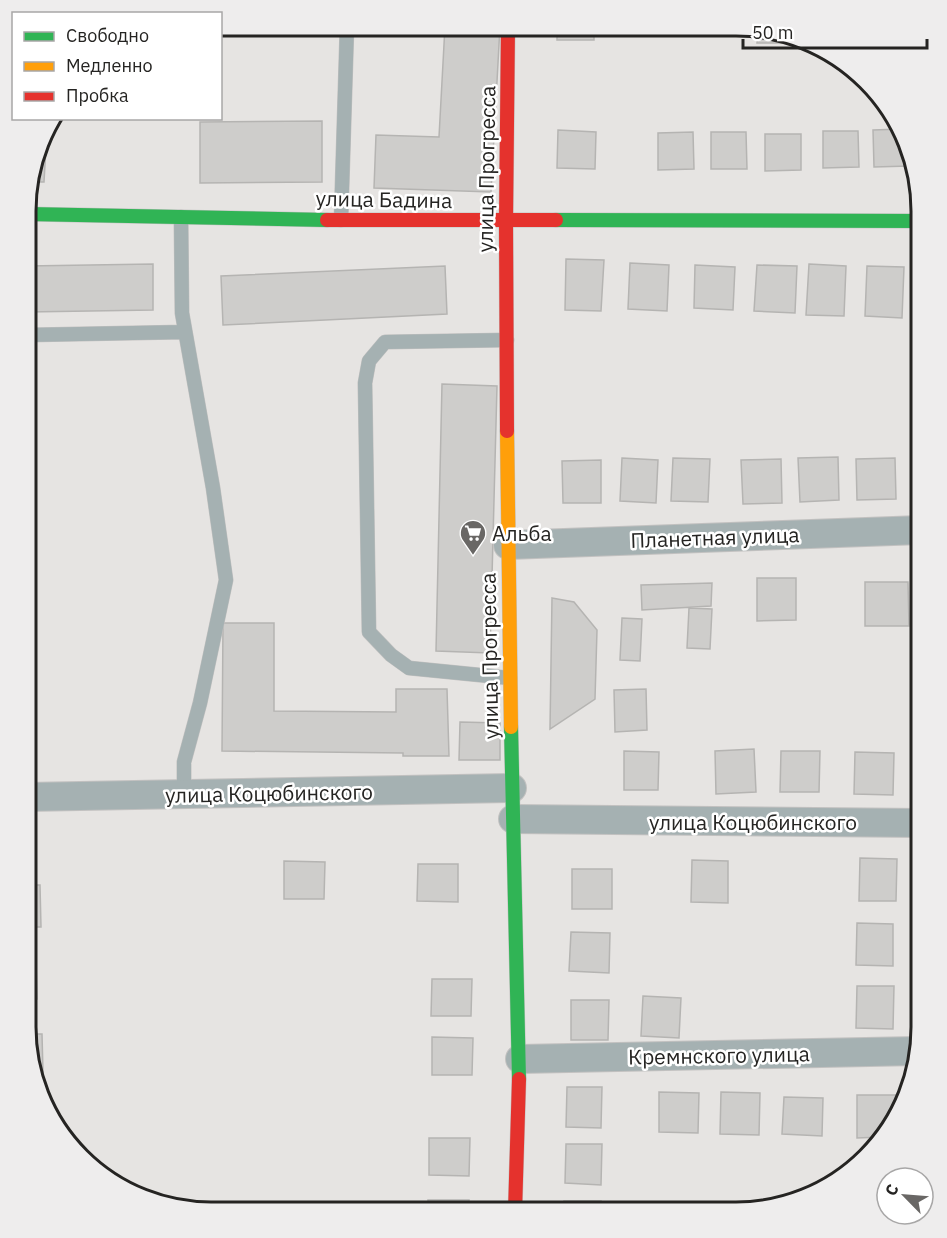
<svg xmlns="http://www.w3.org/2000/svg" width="947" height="1238" font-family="'IBM Plex Sans',sans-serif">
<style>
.building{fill:#cecdcb;stroke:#b5b4b2;stroke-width:1.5}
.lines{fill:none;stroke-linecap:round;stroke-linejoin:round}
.lane-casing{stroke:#c2c1c0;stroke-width:15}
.street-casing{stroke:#c2c1c0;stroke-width:30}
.fast-casing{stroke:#c2c1c0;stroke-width:15}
.slow-casing{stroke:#c2c1c0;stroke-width:15}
.jam-casing{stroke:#c2c1c0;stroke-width:15}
.lane{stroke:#a5b1b2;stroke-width:14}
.street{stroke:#a5b1b2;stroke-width:28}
.fast{stroke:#30b455;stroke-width:14}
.slow{stroke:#ff9f0a;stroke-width:14}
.jam{stroke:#e5322d;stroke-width:14}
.labels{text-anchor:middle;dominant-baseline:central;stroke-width:5;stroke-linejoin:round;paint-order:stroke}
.street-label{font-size:21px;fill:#252422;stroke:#fff}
.poi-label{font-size:21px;fill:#252422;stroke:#fff;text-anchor:start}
.rim{fill:none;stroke:#252422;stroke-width:3}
</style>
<rect width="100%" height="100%" fill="#e6e4e2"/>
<path class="building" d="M445,26H500L491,192L374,188L376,135L439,137Z
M557,27H594V40H557Z
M758,27L793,40V43H757Z
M322,121V182L200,183V122Z
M47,129L44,182H29Z
M902,129L909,166L874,167L873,130Z
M558,130L596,132L595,169L557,168Z
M823,131H858L859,167L823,168Z
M693,132L694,169L658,170V133Z
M711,132H746L747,169H711Z
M765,134H801V170L765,171Z
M566,259L604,260L601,311L565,310Z
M630,263L669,265L667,311L628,309Z
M153,264V310L27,312V266Z
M809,264L846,266L844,316L806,315Z
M695,265L735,267L733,310L694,308Z
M757,265L797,266L795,313L754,311Z
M445,266L447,314L223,325L221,276Z
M867,266L904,267L902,318L865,316Z
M442,384L497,386L490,653L436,651Z
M838,457L839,500L800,502L798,458Z
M622,458L658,460L656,503L620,501Z
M673,458L710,459L708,502L671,501Z
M895,458L896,499L857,500L856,459Z
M781,459L782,503L743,504L741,460Z
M601,460V503H563L562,461Z
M757,578H796V620L757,621Z
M865,582H908L909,626H865Z
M712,583L711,606L642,610L641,585Z
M552,598L574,602L597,630L595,699L550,729Z
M689,608L712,609L710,649L687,648Z
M622,618L642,619L640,661L620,660Z
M223,623H274V711L396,712V689H447L449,756H403V753L222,751Z
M646,689L647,730L615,732L614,690Z
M460,722L500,723V760H459Z
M754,749L756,792L716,794L715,751Z
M624,751L659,752L658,790H624Z
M781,751H820L819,792H780Z
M855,752L894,753L893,795L854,794Z
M860,858L897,859L896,901H859Z
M692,860L728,861V903L691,902Z
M284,861L325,862L324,899H284Z
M418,864H458V902L417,901Z
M572,869H612V909H572Z
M26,885H40L41,927H26Z
M857,923L893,924V966L856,965Z
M571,932L610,933L609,973L569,971Z
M26,962H36L37,999H26Z
M432,979H472L471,1016H431Z
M857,986H894L893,1029L856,1028Z
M643,996L681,998L679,1038L641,1036Z
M571,1000H609L608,1040H571Z
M27,1034H42L43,1072L36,1073Z
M432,1037L473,1038L472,1075H432Z
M567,1087H602L601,1128L566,1127Z
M659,1092L699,1093L698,1133L659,1132Z
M721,1092L760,1093L759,1135L720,1134Z
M857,1095H899L900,1103L890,1130L882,1137L857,1138Z
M784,1097L823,1098L822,1136L782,1134Z
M429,1138H470L469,1176L429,1175Z
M566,1144H602L601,1185L565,1183Z
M428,1200H469V1212H428Z
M564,1201H601V1212H564Z"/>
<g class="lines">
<g class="lane-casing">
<path id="lane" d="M181,217L182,313L213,488L226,580L200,703L184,762V795
M341,220L347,26
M27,335L185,332
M507,340L385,342L369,361L365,383L369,632L391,655L409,668L510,678"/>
</g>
<g class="street-casing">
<path id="street" d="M508,545L921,530
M26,797L512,788
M513,819L921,823
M520,1059L917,1051"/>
</g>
<g class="fast-casing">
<path id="fast" d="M27,214L327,220
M556,220L921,221
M511,727L519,1079"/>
</g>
<g class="slow-casing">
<path id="slow" d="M507,431L511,727"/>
</g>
<g class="jam-casing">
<path id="jam" d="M327,220H556
M507,431L506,221L508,26
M515,1212L519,1079"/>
</g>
<use href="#lane" class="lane"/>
<use href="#street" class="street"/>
<use href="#fast" class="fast"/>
<use href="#slow" class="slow"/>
<use href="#jam" class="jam"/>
</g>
<defs>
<g id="supermarket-pin" transform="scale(1.35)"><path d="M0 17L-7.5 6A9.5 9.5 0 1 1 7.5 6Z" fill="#696765" stroke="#fff"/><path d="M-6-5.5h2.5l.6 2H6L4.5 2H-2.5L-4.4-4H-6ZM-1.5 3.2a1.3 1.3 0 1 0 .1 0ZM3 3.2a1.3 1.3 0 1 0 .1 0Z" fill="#fff"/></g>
</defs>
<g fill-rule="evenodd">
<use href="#supermarket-pin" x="473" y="533"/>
</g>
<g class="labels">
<g class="street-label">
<text transform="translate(486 169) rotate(-89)">улица Прогресса</text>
<text transform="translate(384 199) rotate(1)">улица Бадина</text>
<text transform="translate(715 537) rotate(-2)">Планетная улица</text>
<text transform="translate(489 656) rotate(-91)">улица Прогресса</text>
<text transform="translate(269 793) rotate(-1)">улица Коцюбинского</text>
<text x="753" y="822">улица Коцюбинского</text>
<text transform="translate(719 1055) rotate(-1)">Кремнского улица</text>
</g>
<g class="poi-label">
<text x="492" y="533">Альба</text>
</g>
</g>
<path d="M0 0H947V1238H0ZM211 36H736A175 175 0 0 1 911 211V1027A175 175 0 0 1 736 1202H211A175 175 0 0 1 36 1027V211A175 175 0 0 1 211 36Z" fill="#eeeded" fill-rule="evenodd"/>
<path class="rim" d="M211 36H736A175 175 0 0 1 911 211V1027A175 175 0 0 1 736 1202H211A175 175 0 0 1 36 1027V211A175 175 0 0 1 211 36Z"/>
<rect x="12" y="12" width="210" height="108" fill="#ffffff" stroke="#a8a7a7" stroke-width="1.5"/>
<rect x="24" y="32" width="30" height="9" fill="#30b455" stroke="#a8a7a7" stroke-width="1.5"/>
<text x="66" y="42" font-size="18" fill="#252422">Свободно</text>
<rect x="24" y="62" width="30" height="9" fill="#ff9f0a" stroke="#a8a7a7" stroke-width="1.5"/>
<text x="66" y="72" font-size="18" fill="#252422">Медленно</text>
<rect x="24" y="92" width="30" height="9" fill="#e5322d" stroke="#a8a7a7" stroke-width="1.5"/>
<text x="66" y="102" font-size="18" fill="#252422">Пробка</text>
<g transform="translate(905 1196) rotate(295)"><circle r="28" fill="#ffffff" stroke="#a8a7a7" stroke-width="1.5"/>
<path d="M0-4.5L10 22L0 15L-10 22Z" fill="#696765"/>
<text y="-9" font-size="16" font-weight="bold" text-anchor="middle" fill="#252422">С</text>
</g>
<path d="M743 39v9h184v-9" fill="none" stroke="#252422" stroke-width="3"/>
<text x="752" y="39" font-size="18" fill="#252422" stroke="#ffffff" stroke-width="4.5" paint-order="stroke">50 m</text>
</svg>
